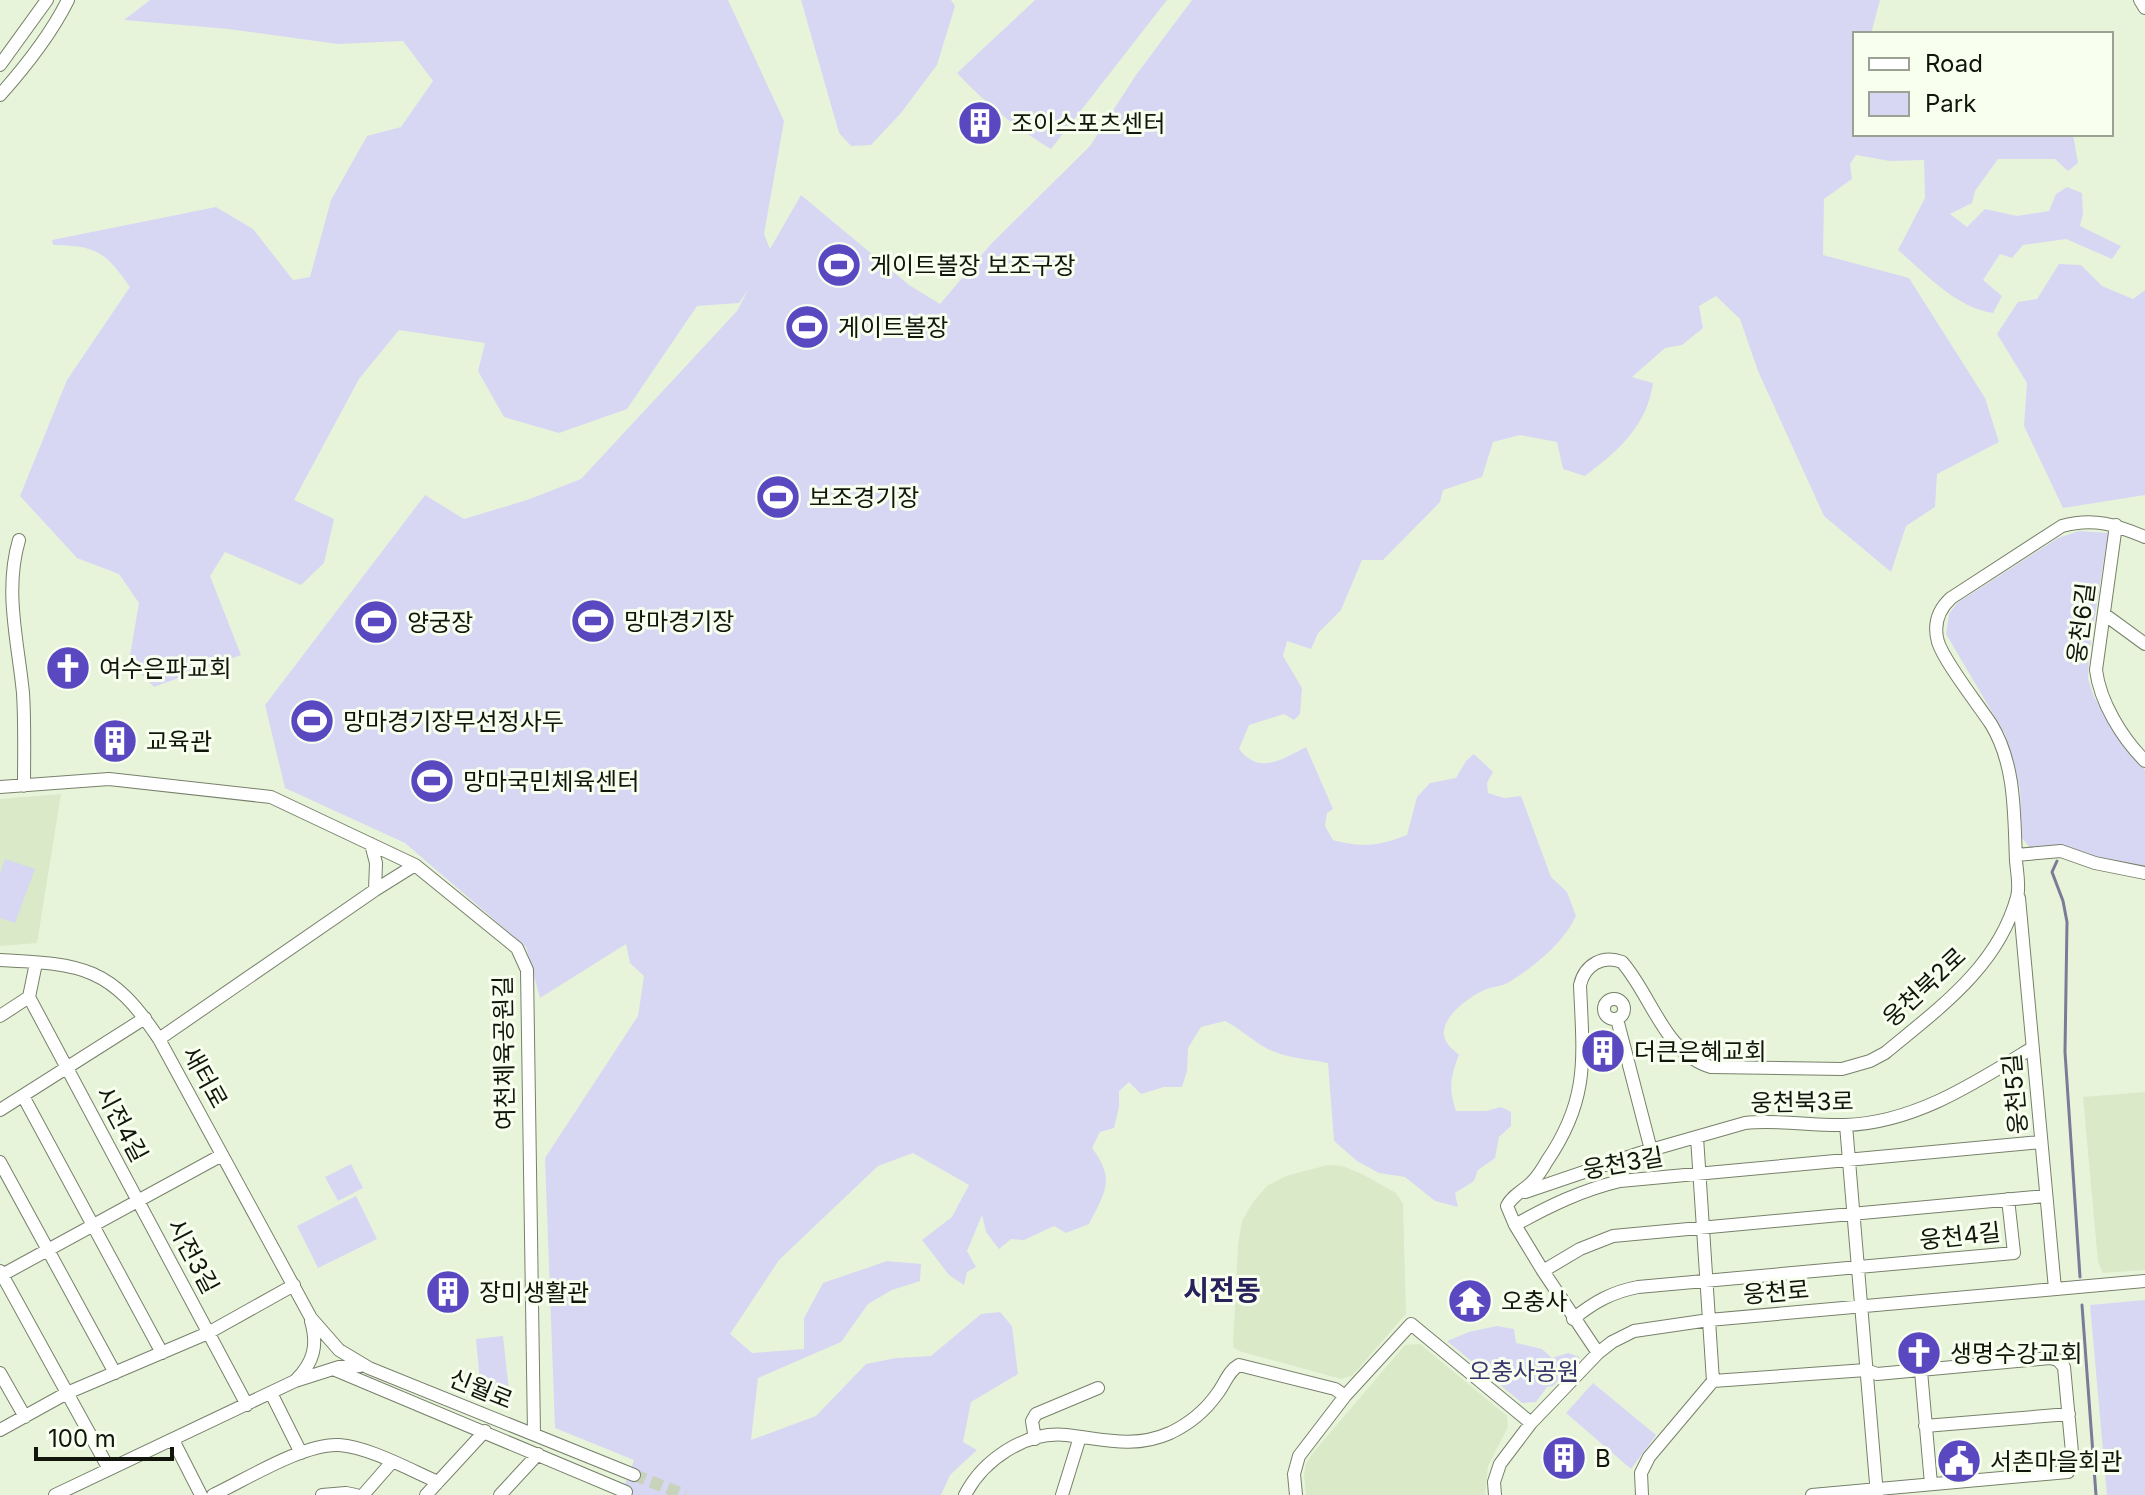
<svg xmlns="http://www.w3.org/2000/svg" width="2145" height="1495" font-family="Inter,'Noto Sans KR',sans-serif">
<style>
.built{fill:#dae9c8}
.green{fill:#d7d7f4}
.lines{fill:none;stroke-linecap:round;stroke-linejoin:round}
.stream{stroke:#797b97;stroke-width:3}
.minor-tunnel{stroke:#c8d3bb;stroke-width:12;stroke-dasharray:12 6;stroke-linecap:butt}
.minor-casing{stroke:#77816a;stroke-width:14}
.minor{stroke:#fff;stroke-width:12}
.labels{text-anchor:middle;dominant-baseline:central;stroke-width:6;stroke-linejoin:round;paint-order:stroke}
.poi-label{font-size:24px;fill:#11150c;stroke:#f8ffef;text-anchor:start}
.street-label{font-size:24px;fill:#11150c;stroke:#f8ffef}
.park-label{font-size:24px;fill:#3a366d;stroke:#f8ffef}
.quarter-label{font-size:28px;font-weight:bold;fill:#29215b;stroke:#f8ffef}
</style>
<rect width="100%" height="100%" fill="#e8f4da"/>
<path class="built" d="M61,794L37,943L0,946V799Z
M2145,1092V1270L2103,1273L2098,1262L2083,1097Z
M1328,1165L1342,1166L1362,1174L1396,1193L1403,1204L1406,1314L1352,1376L1341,1379L1239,1351L1233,1347L1238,1245L1242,1221L1253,1202L1267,1186L1286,1176Z
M1420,1344L1507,1416L1508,1427L1488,1466L1485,1495H1306L1304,1474L1306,1464L1312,1454L1405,1345Z"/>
<path class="green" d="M150,0H728L784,121L764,234L770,249L801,195L909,285L940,304L991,244L1090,146L1136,75L1192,0H1880L1871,34H1855V134H2073L2078,163L2068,171L2055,159H1998L1975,191L1972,203L1950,214L1967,227L1985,209L2017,216L2049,211L2056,194L2067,187L2082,193L2083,214L2080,226L2121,246L2112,259L2066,239L2023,245L2012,258L2000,254L1983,280L2002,296L1993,313C1956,308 1925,273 1898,250L1925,198L1924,160L1890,161L1856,155L1850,164L1852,179L1824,199L1823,255L1909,278L1985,398L1999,442L1937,474L1935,507L1906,526L1891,572L1824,516L1758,371L1740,319L1716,296L1699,306L1703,328L1682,345L1665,348L1632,377L1653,383C1647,426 1618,451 1585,476L1563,469L1557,442L1520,435L1493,442L1482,477L1443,490L1440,502L1383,560H1362L1341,610L1318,633L1311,649L1287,641L1283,656L1302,688L1300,714L1294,720L1284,714L1249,725L1239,749C1259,775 1281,760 1306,747L1333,809L1327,813L1325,826L1333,840C1364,848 1378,846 1407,835L1417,797L1430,783L1456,778L1466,761L1474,754L1493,772L1487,783L1488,793L1504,798L1521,796L1551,877L1567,892L1576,916C1564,942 1535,966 1511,981C1502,987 1492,986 1482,991C1468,998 1435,1021 1446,1041C1448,1046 1455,1051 1459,1055C1451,1075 1448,1089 1456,1111H1486L1501,1107L1511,1112V1126L1499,1137L1495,1158L1478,1170L1474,1181L1455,1193L1458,1207L1435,1201L1405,1177L1379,1173L1357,1161L1334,1141L1328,1063C1306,1059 1280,1058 1261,1045C1248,1037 1239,1028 1225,1021L1201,1027L1188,1048L1187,1071L1182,1087H1164L1141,1094L1129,1082L1119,1091V1107L1114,1128L1100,1132L1092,1148C1116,1180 1105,1192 1089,1224L1066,1233L1054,1226L1024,1240L1011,1239L999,1249L986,1232L982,1215L967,1251L976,1267L967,1272L964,1285L949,1275L922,1240L952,1217L969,1185L913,1153L878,1166L779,1260L730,1334L752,1353L804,1349V1318L823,1283L887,1261L921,1264L920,1281L892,1290L868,1304L841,1342L758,1378L751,1440L816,1416L866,1364L896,1358L931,1356L981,1314L1000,1312L1012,1326L1018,1374L971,1402L963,1442L977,1450L950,1475L941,1495H621L634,1460L555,1428L545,1158L638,1016L644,976L630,963L626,944L540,998L526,947L405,843L285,788L265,705L425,495L464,519L527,500L581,479L737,311L748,290L739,303L697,306L627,409L559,433L504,417L478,371L485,343L399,330L359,379L294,500L334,519L324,563L301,585L225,552L210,576L241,655L154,687L129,661L139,603L119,574L77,558L20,496L67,380L130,287C105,252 98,246 53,245L52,240L216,207L253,229L293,280L310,277L331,200L367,136L401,127L433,81L403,41L338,44L228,29L124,20Z
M801,0H951L955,6L937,65L901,113L871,145L851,146L839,133Z
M1035,0H1167L1051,149C1016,128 985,103 957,73Z
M2059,264L2081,265L2102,286L2133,299L2145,290V495L2063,508L2024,426L2027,383L1997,334L2018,302L2037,299Z
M2079,531L2108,533L2089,654L2088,679L2094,697L2130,754L2145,770V870L2031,849L2022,838L2020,789L2005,734L1946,634L1949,614L1957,603L2058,538Z
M5,859L35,869L15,923L0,918V874Z
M351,1164L363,1188L338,1201L325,1177Z
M356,1196L377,1239L318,1268L297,1226Z
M2145,1300V1495H2107L2090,1305Z
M1497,1326L1514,1329L1516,1343L1542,1349L1552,1358L1568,1353L1580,1357L1553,1386L1547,1387L1536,1402L1522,1403L1447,1341L1469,1332Z
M503,1336L509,1391L481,1394L476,1339Z
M1593,1383L1656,1435L1631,1469L1566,1413Z"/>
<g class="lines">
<path class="stream" d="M2057,861L2052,872L2063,901L2067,922L2065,1052L2080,1277
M2082,1305L2096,1495"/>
<path class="minor-tunnel" d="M634,1475L685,1495"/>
<g class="minor-casing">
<path id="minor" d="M2140,0L2145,8
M0,65L47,0
M0,95C25,67 51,34 68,0
M2116,525L2096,670C2100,702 2122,738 2145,761
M19,540C4,591 18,642 23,693C25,724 24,755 24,786
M2104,614L2145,644
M0,787L109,779L271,797L415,865L517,948L527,970L534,1434
M371,844L376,863L375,890
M2016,855L2061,851L2095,863L2145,873
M2019,898L2055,1289
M0,960C84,964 111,967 159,1039L311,1318L339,1350L369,1368L634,1475
M29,997L247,1405
M1604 1009a10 10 0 1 1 20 0a10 10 0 1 1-20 0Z
M0,1016L29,997L36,963
M1617,1019L1651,1150
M159,1039L375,890L415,865
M23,1096L162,1353
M0,1110L145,1018
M1846,1125L1877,1495
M1697,1137L1713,1381
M0,1162L115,1373
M1525,1192L1640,1153L1745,1123C1778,1119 1811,1126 1845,1125C1914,1123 1975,1083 2032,1048
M1515,1225C1549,1206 1582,1190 1620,1181L2041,1142
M0,1271L109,1469
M1543,1271L1580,1249L1613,1236L2046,1196
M0,1276L222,1155
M1573,1319C1594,1302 1612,1292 1638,1287L2014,1253L2008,1199
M1598,1353L1543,1271L1515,1225L1507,1206C1512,1195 1525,1190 1533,1181C1539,1175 1543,1168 1547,1161C1590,1098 1583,1057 1580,985C1585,964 1603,955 1622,962C1652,996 1664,1053 1711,1067L1842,1069L1870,1061L1885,1053C1938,1009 1998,967 2017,897C2020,887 2017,872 2016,861C2014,815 2016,765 1991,724C1977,703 1945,663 1938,642C1933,624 1938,610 1951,598L2062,526C2094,517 2116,525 2145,537
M333,1369L626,1492
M1921,1371L1931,1484
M0,1373L25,1417
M296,1380C314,1362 318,1345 311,1321
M271,1393L301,1453
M1925,1426L2069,1414
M0,1430L67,1393L208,1333L294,1285
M1035,1439L1032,1421L1036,1414L1098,1388
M173,1440L201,1495
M55,1495L295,1381L339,1367L360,1366
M213,1495C245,1480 304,1443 339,1445C369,1447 410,1470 438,1482
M322,1495L346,1493L356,1495
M363,1495L391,1463
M426,1495L485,1431
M500,1495L538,1454
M965,1495C983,1460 1025,1431 1066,1435C1103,1439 1134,1449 1170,1433C1189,1424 1205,1411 1217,1394C1225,1384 1228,1371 1239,1365L1335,1389L1345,1396
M1062,1495L1080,1437
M1296,1495L1294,1474L1299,1456L1345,1396L1411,1324L1531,1423
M1495,1495L1494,1482L1500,1464L1531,1423L1598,1353L1612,1342L1634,1331L1709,1320L2145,1281
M1642,1495L1641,1473L1649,1457L1713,1381L1866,1370L1877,1374L2050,1358L2058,1360L2064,1367L2073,1463L2068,1472L1812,1495"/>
</g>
<use href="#minor" class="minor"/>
</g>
<defs>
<g id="building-disc" transform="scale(2.3)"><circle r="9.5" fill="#5a48c1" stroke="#f8ffef"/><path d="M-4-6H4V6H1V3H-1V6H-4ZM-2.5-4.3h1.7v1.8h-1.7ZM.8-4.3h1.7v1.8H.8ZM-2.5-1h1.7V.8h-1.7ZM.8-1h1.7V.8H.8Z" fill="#fff"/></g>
<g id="stadium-disc" transform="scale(2.3)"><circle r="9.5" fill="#5a48c1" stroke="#f8ffef"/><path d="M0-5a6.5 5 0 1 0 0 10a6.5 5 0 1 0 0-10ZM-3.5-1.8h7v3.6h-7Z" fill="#fff"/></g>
<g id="church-disc" transform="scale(2.3)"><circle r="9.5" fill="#5a48c1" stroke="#f8ffef"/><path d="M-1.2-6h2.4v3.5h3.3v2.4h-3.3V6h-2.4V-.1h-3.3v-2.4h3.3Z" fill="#fff"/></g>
<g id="temple-disc" transform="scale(2.3)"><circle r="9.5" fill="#5a48c1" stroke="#f8ffef"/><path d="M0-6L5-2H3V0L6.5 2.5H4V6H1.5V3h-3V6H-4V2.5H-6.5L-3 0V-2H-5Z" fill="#fff"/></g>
<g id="civic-disc" transform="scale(2.3)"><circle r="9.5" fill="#5a48c1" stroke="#f8ffef"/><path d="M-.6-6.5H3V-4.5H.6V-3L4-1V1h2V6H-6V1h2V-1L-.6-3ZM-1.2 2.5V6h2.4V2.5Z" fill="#fff"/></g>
</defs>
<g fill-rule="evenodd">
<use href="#building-disc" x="980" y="123"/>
<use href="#stadium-disc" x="839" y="265"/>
<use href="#stadium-disc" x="807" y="327"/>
<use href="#stadium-disc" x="778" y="497"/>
<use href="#stadium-disc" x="593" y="621"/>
<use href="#stadium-disc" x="376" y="622"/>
<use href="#church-disc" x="68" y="668"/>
<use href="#stadium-disc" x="312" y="721"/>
<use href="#building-disc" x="115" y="741"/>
<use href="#stadium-disc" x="432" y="781"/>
<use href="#building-disc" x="1603" y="1051"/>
<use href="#building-disc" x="448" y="1292"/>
<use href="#temple-disc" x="1470" y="1301"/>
<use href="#church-disc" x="1919" y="1353"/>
<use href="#building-disc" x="1564" y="1458"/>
<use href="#civic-disc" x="1959" y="1461"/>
</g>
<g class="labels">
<g class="poi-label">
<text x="1011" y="123">조이스포츠센터</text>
<text x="870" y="265">게이트볼장 보조구장</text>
<text x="838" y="327">게이트볼장</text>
<text x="809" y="497">보조경기장</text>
<text x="624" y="621">망마경기장</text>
<text x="407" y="622">양궁장</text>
<text x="99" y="668">여수은파교회</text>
<text x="343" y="721">망마경기장무선정사두</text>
<text x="146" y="741">교육관</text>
<text x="463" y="781">망마국민체육센터</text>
<text x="1634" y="1051">더큰은혜교회</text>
<text x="479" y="1292">장미생활관</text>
<text x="1501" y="1301">오충사</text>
<text x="1950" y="1353">생명수강교회</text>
<text x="1595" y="1458">B</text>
<text x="1990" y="1461">서촌마을회관</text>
</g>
<g class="street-label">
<text transform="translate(2081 623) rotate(-83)">웅천6길</text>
<text transform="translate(1924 987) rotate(-43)">웅천북2로</text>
<text transform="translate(504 1053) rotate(-91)">여천체육공원길</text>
<text transform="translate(205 1077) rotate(61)">새터로</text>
<text transform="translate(2015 1094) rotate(-95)">웅천5길</text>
<text transform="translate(1802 1102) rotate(-1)">웅천북3로</text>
<text transform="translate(122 1124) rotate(62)">시전4길</text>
<text transform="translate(1623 1163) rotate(-10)">웅천3길</text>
<text transform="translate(1960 1236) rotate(-6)">웅천4길</text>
<text transform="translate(193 1256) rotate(62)">시전3길</text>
<text transform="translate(1776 1292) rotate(-5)">웅천로</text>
<text transform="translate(481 1389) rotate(22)">신월로</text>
</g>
<g class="park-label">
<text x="1524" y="1371">오충사공원</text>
</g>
<g class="quarter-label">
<text x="1222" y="1290">시전동</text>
</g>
</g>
<rect x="1853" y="32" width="260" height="104" fill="#f8ffef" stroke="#9ca194" stroke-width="2"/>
<rect x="1869" y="58" width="40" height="12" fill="#ffffff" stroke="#9ca194" stroke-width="2"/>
<text x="1925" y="72" font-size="24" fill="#11150c">Road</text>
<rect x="1869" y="92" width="40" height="24" fill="#d7d7f4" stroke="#9ca194" stroke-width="2"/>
<text x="1925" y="112" font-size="24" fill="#11150c">Park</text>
<path d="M36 1447v12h136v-12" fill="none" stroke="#11150c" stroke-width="4"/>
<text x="48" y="1447" font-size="24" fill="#11150c" stroke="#f8ffef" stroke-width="6" paint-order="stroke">100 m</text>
</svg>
